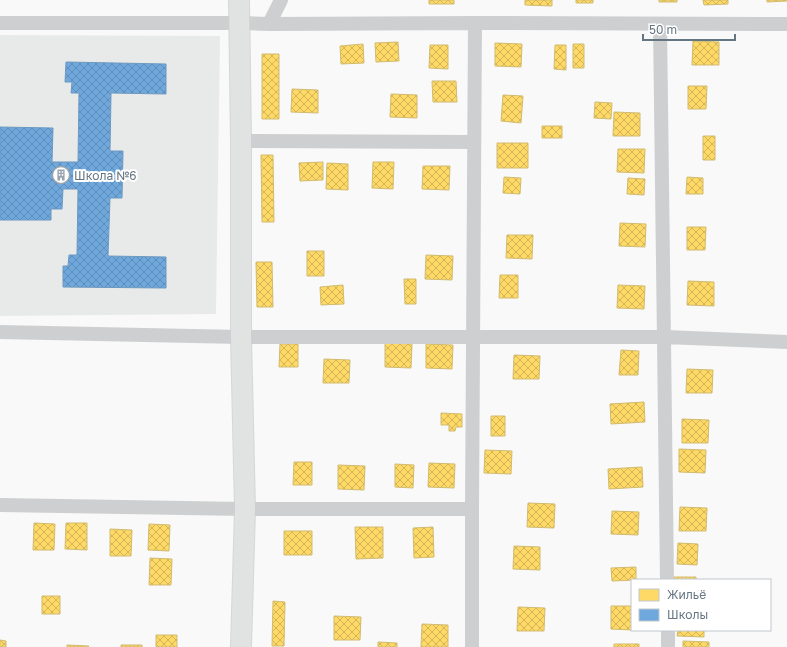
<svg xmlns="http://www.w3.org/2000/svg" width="787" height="647" font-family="'Golos Text',sans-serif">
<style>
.built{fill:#e8e9e9}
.homes{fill:url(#homes-cross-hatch);stroke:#d1bb6f}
.schools{fill:url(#schools-cross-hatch);stroke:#6c99c1}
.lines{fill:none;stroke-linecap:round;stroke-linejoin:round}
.secondary-casing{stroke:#d5d6d7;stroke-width:22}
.street{stroke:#cecfd0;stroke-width:14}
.secondary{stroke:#e1e2e2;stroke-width:20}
.labels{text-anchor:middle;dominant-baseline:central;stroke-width:4;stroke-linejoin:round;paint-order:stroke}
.poi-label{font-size:12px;fill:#657683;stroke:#fff;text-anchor:start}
</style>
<defs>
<pattern id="homes-cross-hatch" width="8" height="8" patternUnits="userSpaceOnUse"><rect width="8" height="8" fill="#ffd966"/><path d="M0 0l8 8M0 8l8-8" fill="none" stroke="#d2b559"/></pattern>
<pattern id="schools-cross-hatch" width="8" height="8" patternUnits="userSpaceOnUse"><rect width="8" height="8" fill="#6fa8dc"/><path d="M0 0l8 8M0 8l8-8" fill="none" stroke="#5f8db8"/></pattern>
</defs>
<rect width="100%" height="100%" fill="#f9f9f9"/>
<path class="built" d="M0,35L220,36L216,314L0,316Z"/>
<path class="homes" d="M429,0H454V4H429Z
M525,0H552V6L525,5Z
M576,0H593V3H576Z
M659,0H677V2H659Z
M703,0H728V4L704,5Z
M767,0H787V1L767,2Z
M693,41L719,42V65H692Z
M398,42L399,61L376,62L375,43Z
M495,43L522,44L521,67L495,66Z
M363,44L364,63L341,64L340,46Z
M573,44H584V68H573Z
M430,45H448V69L429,68Z
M555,45H566V70L554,69Z
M262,54H279V119H262Z
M432,81H456L457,102H433Z
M688,86H707L706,109H688Z
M292,89L318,90V113L291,112Z
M391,94L417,95V118L390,117Z
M503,95L523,96L521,123L501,121Z
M595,102L612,103L611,119L594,118Z
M614,112L640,113V136H613Z
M542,126H562V138H542Z
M703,136H715V160H703Z
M497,143H528V168H497Z
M618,149H645L644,173L617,172Z
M261,155H273L274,222H262Z
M323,162V180L300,181L299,163Z
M373,162H394L393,189L372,188Z
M327,163L348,164V190L326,189Z
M423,166H450L449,190L422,189Z
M504,177L521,178L520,194L503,193Z
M687,177L703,178V194H686Z
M628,178L645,179L644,195L627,194Z
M620,223L646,224L645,247L619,246Z
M687,227H706L705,250H687Z
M507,235H533L532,259L506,258Z
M307,251H324V276H307Z
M426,255L453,256L452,280L425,279Z
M256,262H272L273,307H257Z
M500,275H518V298H499Z
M404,279H416V304H405Z
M688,281L714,282V306L687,305Z
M343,285L344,304L321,305L320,287Z
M618,285L645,286L644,309L617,308Z
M385,343L412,344L411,368L385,367Z
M280,344H298V367H279Z
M426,344L453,345L452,369L426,368Z
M621,350L639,351L638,375H619Z
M514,355L540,356L539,379H513Z
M324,359L350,360L349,383H323Z
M687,369L713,370L712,393H686Z
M644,402L645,422L611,424L610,404Z
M441,413L462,414V427H456L455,431H449V425H441Z
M491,416H505V436H491Z
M682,419L709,420L708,443H682Z
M679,449L706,450L705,473L679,472Z
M485,450L512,451L511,474L484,473Z
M294,462H312V485H293Z
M429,463L455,464L454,488L428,487Z
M395,464L414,465L413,488L395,487Z
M338,465L365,466L364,490L338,489Z
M642,467L643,487L609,489L608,469Z
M528,503L555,504L554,528L527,527Z
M680,507L707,508L706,531H679Z
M612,511L639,512L638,535L611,534Z
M34,523L55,524L54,550H33Z
M66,523H87V550L65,549Z
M149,524L170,525L169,551L148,550Z
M355,527H383V558L356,559Z
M433,527L434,557L414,558L413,528Z
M110,529L132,530L131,556H110Z
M284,531H312V555H284Z
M678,543L698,544L697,565L677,564Z
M514,546L540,547V570L513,569Z
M150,558L172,559L171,585H149Z
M636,567V580L612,581L611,568Z
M672,577H696V580H672Z
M42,596H60V614H42Z
M273,601L285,602L284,646H272Z
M611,606H632V630L611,629Z
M518,607L545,608L544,631H517Z
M334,616L361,617L360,640H334Z
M422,624L448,625V647H421Z
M678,630H704V637L677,636Z
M156,635H177V647H156Z
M0,640L6,641V647H0Z
M683,641L709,642V647H683Z
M378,642L397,643V647H378Z
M614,644H639V647H614Z
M67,645L89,646L88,647H67Z
M121,645H142V647H121Z"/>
<path class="schools" d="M66,62L166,64V94L111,93L110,151H123L122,198H110L108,256L166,257V288L63,287V266H68L69,255H77L78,189H63L62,209H51V220H0V127L53,128L52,162H78L79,93H71L72,82H65Z"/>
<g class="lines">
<g class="secondary-casing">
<path id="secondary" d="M239,0L241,141V337L245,509L241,647"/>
</g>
<path class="street" d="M0,23H239L269,24L475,23L787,24
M269,24L281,0
M660,24L667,580
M241,141L474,142
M0,332L241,337H665L787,342
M0,505L245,509H472
M668,630V647
M472,647V509L475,23"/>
<use href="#secondary" class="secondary"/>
</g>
<defs>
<g id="building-ring" transform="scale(0.9)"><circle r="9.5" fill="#fff" stroke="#99a4ac" stroke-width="1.5"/><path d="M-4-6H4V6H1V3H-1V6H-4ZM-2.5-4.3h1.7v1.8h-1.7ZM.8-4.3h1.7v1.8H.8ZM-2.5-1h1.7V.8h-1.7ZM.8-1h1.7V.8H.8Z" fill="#99a4ac"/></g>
</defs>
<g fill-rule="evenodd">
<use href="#building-ring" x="61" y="175"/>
</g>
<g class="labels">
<g class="poi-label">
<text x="74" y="175">Школа №6</text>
</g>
</g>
<rect x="631" y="579" width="140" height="52" fill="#ffffff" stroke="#c1c8cd"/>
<rect x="639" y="589" width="20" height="12" fill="#ffd966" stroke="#c1c8cd"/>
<text x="667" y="599" font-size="12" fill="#657683">Жильё</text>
<rect x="639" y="609" width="20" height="12" fill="#6fa8dc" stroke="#c1c8cd"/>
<text x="667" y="619" font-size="12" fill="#657683">Школы</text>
<path d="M643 34v6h92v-6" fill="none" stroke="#657683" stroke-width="2"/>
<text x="649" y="34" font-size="12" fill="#657683" stroke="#ffffff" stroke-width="3" paint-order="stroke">50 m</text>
</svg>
